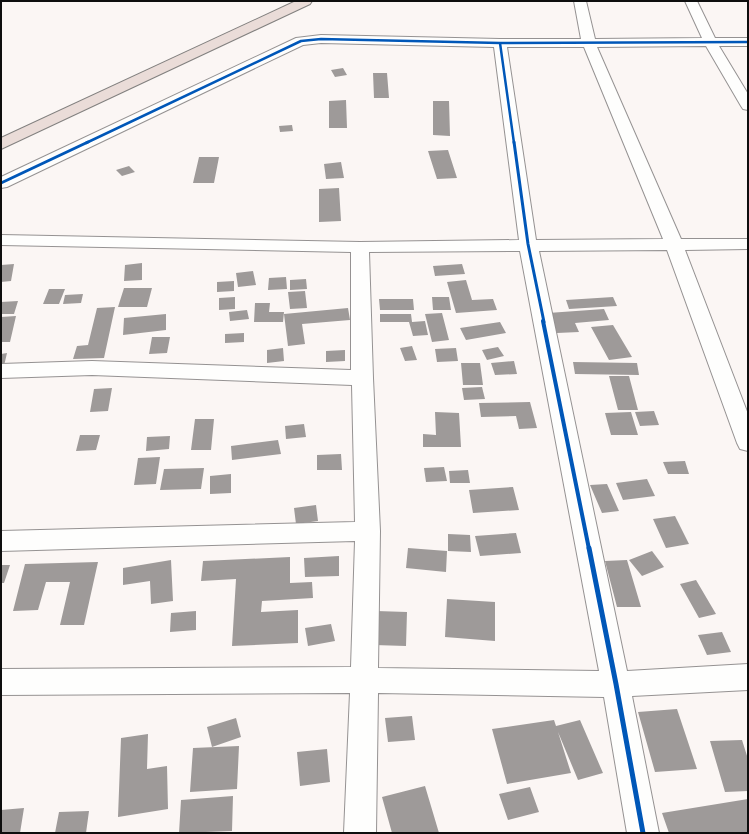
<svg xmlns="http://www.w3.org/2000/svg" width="749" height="834" font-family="Bitter,serif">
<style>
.building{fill:#9e9a99}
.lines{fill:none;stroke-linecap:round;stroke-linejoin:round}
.minor-casing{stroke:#959292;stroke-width:2}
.trunk-casing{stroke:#82807f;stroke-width:2}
.minor{fill:#fefefd;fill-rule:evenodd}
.trunk{fill:#eadcd8;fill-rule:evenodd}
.cycleway-far3-casing{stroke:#fff;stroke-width:4}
.cycleway-far2-casing{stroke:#fff;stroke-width:5}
.cycleway-far1-casing{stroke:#fff;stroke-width:6}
.cycleway-casing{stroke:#fff;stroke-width:8}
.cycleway-far3{stroke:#0057b8;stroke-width:2.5}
.cycleway-far2{stroke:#0057b8;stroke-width:3}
.cycleway-far1{stroke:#0057b8;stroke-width:4}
.cycleway{stroke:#0057b8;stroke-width:5}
</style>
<rect width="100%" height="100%" fill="#fbf6f4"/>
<path class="building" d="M343,68L347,75L335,77L331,70Z
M373,73H387L389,98H374Z
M346,100L347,128H329V101Z
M433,101H449L450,136L433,135Z
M292,125L293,131L280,132L279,126Z
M448,150L457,178L437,179L428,151Z
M199,157H219L214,183H193Z
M341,162L344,178L326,179L324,164Z
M129,166L135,172L122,176L116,170Z
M339,188L341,221L319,222V189Z
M142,263V280L124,281L125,265Z
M14,264L11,281L1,282V265Z
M462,264L465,274L435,276L433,266Z
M253,271L256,285L238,287L236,273Z
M286,277L287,289L268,290L269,278Z
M306,279L307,289L290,290V280Z
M466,280L472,300L493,299L497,310L456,313L447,282Z
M234,281V291L217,292V282Z
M124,288H152L147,307H118Z
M49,289H65L59,304H43Z
M305,291L307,308L290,309L288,292Z
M83,294L81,303L63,304L65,295Z
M235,297V309L219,310V298Z
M432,297H449L451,310H433Z
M613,297L617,306L569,309L566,300Z
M379,299H413L414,310H380Z
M18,301L14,314H1V302Z
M255,303H270L269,312H284L283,322H254Z
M115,307L104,358L73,359L77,346L88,345L97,308Z
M348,308L350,320L302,324L305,344L288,346L284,314Z
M604,309L609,320L575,323L579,332L557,333L548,313Z
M247,310L249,319L230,321L229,312Z
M442,313L449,340L432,342L425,314Z
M166,314V330L123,335L124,318Z
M380,314H411L412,322L425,321L428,335L413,336L409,322H380Z
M16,316L10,342H1V317Z
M500,322L506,333L466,340L460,328Z
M613,325L632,357L609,360L591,327Z
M244,333V342L225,343V334Z
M152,337H170L167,353L149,354Z
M412,346L417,360L405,361L400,348Z
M498,347L504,356L487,360L482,350Z
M283,348L284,361L267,363V350Z
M456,348L458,361L437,362L435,349Z
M345,350V361L326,362V351Z
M7,353L4,366L1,367V354Z
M514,361L517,374L495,375L491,363Z
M573,362L637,363L639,375L575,374Z
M461,363H480L483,385H463Z
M609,376H629L638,410H618Z
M482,387L485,399L464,400L462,388Z
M112,388L108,411L90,412L94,389Z
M530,402L537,428L519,429L516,416L481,417L479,403Z
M654,411L659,425L640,426L635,412Z
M435,412L459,413L461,447H423V434L436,435Z
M631,412L638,435H611L605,413Z
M195,419H214L211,450H191Z
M304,424L306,437L286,439L285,426Z
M80,435H100L96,450L76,451Z
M170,436L169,449L146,451L147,437Z
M278,440L281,454L232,460L231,446Z
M341,454L342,470H317V455Z
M160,457L156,484L134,485L138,458Z
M685,461L689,474H668L663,462Z
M444,467L447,481L426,482L424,468Z
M204,468L201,489L160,490L164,469Z
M468,470L470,483H450L449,471Z
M231,474V493L210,494V476Z
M647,479L655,496L623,500L616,483Z
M607,484L619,511L602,513L590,485Z
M513,487L519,510L473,513L469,490Z
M316,505L318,521L296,524L294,508Z
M675,516L689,544L666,548L653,519Z
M516,533L521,553L480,556L475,536Z
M448,534L470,535L471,552L448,551Z
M408,548L447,551L446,572L406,568Z
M652,551L664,567L642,576L629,560Z
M339,556V576L305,577L304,558Z
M290,557V583L312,582L313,598L262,601L261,612L298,610V643L232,646L236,579L201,581L203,561Z
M171,560L173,601L151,604L150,581L123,585V568Z
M627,560L641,607H617L605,561Z
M98,562L84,625H60L70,582H46L38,610L13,611L25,564Z
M1,565H10L4,583H1Z
M696,580L716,614L699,618L680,584Z
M447,599L495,602V641L445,637Z
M196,611V630L170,632L171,613Z
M376,611L407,612L406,646L374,645Z
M331,624L335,641L308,646L305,628Z
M722,632L731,652L707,655L698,635Z
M677,709L697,769L655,772L638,712Z
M412,716L415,740L388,742L385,718Z
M236,718L241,737L212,747L207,727Z
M554,720L556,726L580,720L603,773L578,780L558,732L571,773L507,784L492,729Z
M148,734L147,769L167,766L168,809L118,817L121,738Z
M742,740L748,759V791L725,792L710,741Z
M239,746L237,789L190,792L193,748Z
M327,749L330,782L300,786L297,752Z
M425,786L439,833H392L382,797Z
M530,787L539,812L508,820L499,794Z
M233,796L232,831L179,833L181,800Z
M748,799V833H669L662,813Z
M24,808L20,833H1V810Z
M89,811L86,833H55L59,812Z"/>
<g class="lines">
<g class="minor-casing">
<path id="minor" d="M574,1H586L595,39L702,38L685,1H697L715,38H748V46H719L748,94V110L743,109L741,106L706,46L597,47L681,239H748V249L685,250L748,414V451L740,449L737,443L667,250L539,251L627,671L748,664V690L632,696L659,833H627L604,697L378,693L376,833H344L350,693L1,695V669L351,667L355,541L1,551V531L355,522L352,385L92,375L1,378V364L92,361L351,370V252L1,245V235L360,242L519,240L494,47L321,43L303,45L7,187L1,188V177L296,38L321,35L500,39H581ZM507,47H584L663,239L536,240ZM520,251L599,671L378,668L380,531L373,378L369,252Z"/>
</g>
<g class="trunk-casing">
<path id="trunk" d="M296,1H312L310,4L1,149V138Z"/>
</g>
<use href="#minor" class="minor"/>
<use href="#trunk" class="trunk"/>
<g class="cycleway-far3-casing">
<path id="cycleway-far3" d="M500,43L514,143
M86,143L301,41L321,39L500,43L748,42"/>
</g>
<g class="cycleway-far2-casing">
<path id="cycleway-far2" d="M514,142L528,244L544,322
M1,183L88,142"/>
</g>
<g class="cycleway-far1-casing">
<path id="cycleway-far1" d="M543,321L589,549"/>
</g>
<g class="cycleway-casing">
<path id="cycleway" d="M589,548L616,684L643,833"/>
</g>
<use href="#cycleway-far3" class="cycleway-far3"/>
<use href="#cycleway-far2" class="cycleway-far2"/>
<use href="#cycleway-far1" class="cycleway-far1"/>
<use href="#cycleway" class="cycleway"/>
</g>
<rect width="749" height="834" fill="none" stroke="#0e0e0e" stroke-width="4"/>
</svg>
